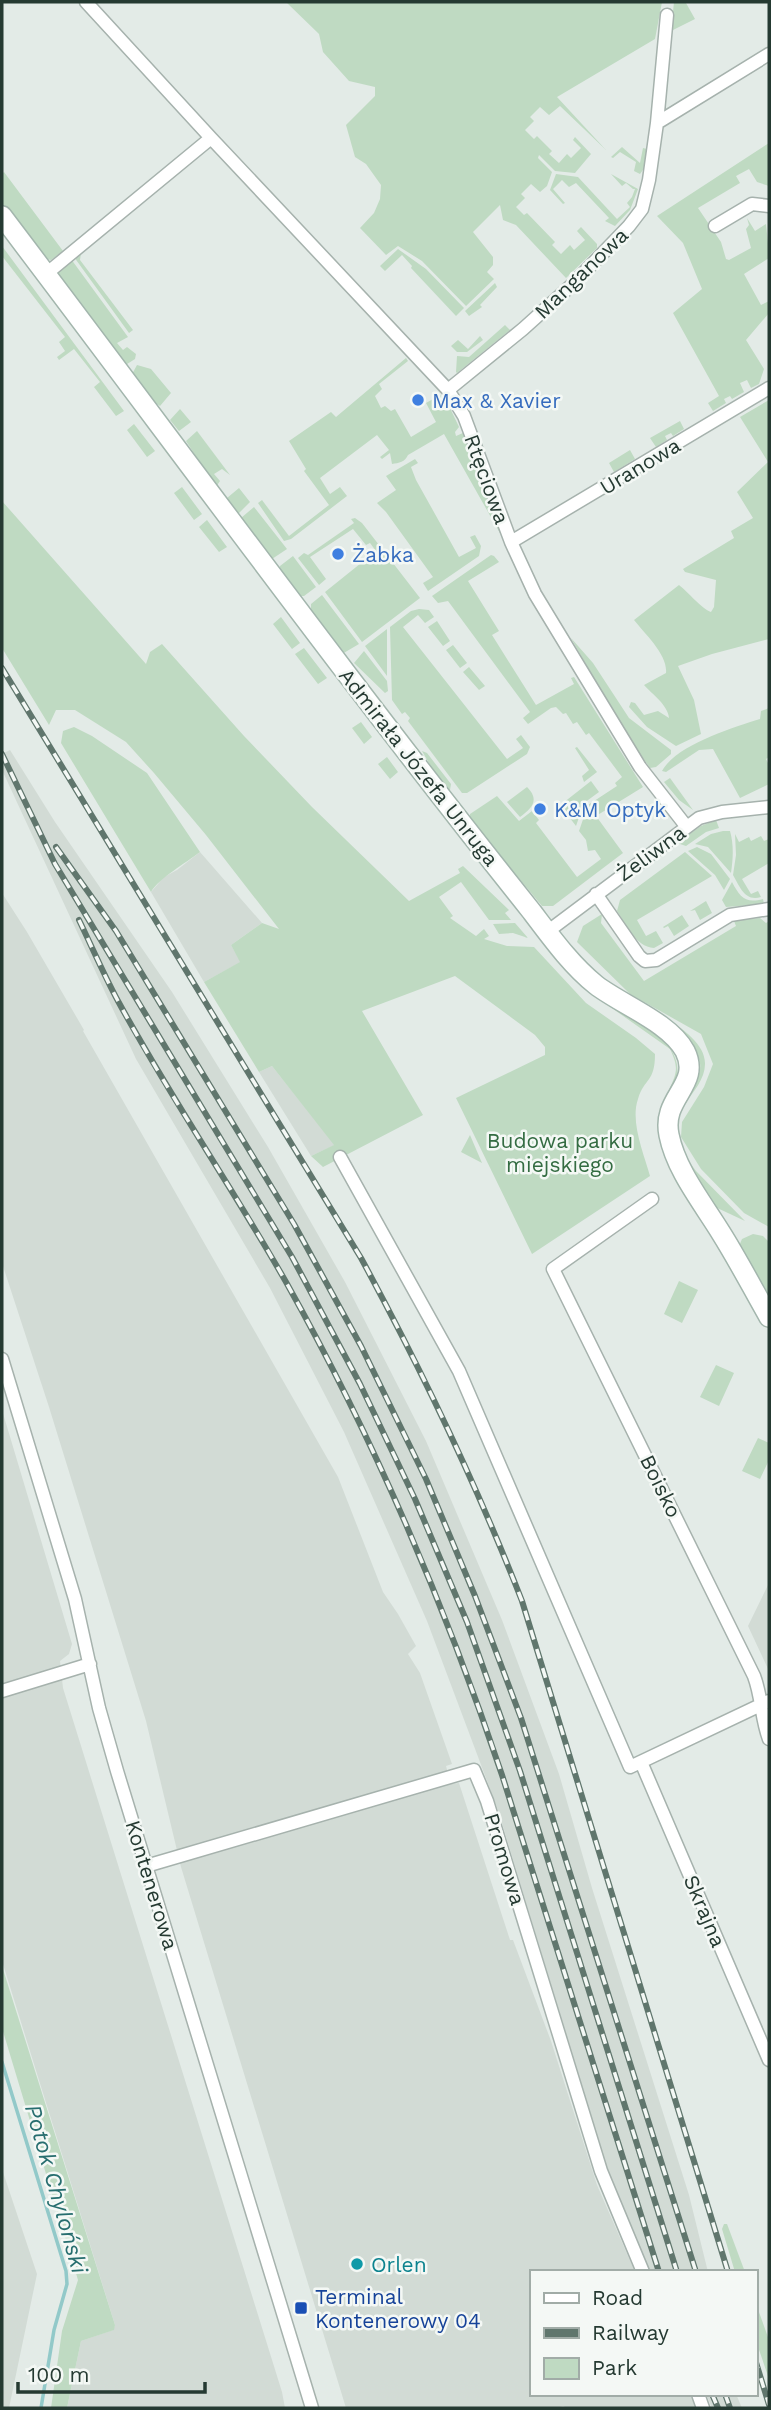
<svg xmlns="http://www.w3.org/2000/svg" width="771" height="2410" font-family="'Work Sans',sans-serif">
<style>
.built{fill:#d2dbd5}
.green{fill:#bfdac2}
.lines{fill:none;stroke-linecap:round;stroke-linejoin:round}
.stream{stroke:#92c9c9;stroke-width:3.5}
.street-casing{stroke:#a6b2ad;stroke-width:15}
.secondary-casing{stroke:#a3b6ad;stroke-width:22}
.street{stroke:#fff;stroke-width:12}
.secondary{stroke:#fff;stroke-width:19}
.rail-casing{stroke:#60766d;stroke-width:6}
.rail{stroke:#f4f8f5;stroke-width:3.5;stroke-dasharray:10;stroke-linecap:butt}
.shop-dot{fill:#3f7fe0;stroke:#f4f8f5;stroke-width:2.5}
.culture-dot{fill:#0f9aa8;stroke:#f4f8f5;stroke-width:2.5}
.transit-dot{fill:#1a4fb4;stroke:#f4f8f5;stroke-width:2.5}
.labels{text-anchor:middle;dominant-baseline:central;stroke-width:5;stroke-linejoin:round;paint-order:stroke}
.street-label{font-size:21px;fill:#253a32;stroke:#f4f8f5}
.shop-label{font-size:21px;fill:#366cbe;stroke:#f4f8f5;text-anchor:start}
.park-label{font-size:21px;fill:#346c42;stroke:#f4f8f5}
.culture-label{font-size:21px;fill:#0d838f;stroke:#f4f8f5;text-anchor:start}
.transit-label{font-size:21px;fill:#164399;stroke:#f4f8f5;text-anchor:start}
.water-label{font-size:23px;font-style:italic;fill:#276e6f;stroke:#f4f8f5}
</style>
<rect width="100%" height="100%" fill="#e3ebe7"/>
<path class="built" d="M10,750L55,822L172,992L268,1147L345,1282L426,1441L502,1620L559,1774L592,1888L689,2195L708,2272H650L607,2169L498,1810L427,1621L344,1432L270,1288L136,1059L2,770V754Z
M200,852L262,923L231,945L241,962L204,982L151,892L164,877L177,870Z
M2,893L27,932L84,1030L83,1031L338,1477L383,1592L398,1614L416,1646L408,1654L420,1673L452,1764L446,1766L451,1784L459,1783L510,1940H513L551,2041L597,2185L635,2272H531V2394H690L696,2408H567L563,2406L556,2408H346L181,1867L146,1721L49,1407L2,1263Z
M272,1066L335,1145L311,1156L259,1072Z
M2,1410L72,1644L69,1654L60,1661L63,1688L282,2392L285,2408H67L81,2341L113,2330L115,2325L2,1961Z
M769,1583V1671L748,1626Z
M2,2169L37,2274L9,2408H2Z
M706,2394H736L742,2408H712Z"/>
<path class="green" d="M286,2H662L655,39L557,97L606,150L560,106L549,115L540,107L530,117L534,121L525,130L534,139L537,136L552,151L549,154L559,163L567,154L571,158L581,148L573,140L575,137L591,154L575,173L555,171L539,155L538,158L552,172L547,186L540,192L531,184L521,194L525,198L516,207L524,215L527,213L555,242L552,245L561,254L570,245L574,250L585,240L577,231L581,227L597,244V248L566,278L516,225L503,220L500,205L473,232L493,257V265L487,272L494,279L466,306L422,261L398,246L386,255L360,228L374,213L380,199L381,185L366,164L355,157L346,125L375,96V87L349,81L323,52L319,34Z
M674,2H688L686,3L695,19L671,31Z
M769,143V186L757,182L749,169L736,176L740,183L698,208L721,242L726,259L729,260L751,248L746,229L749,225L747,218L755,231L766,224L769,253V258L744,274L761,305L769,301V313L746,340L764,369L759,384L751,388L747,380L740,383L744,392L732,399L730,396L724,399L726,403L713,411L708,403L719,396L673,313L702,289L683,243L657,216Z
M622,147L640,163L643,148L647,149L645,167L640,174L634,171L636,162L620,152L613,158L611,157Z
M4,172L63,251L51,260L42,258L2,205V174Z
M556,174L578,177L617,219L630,207L627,203L632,197L635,189H633L626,183L622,186L611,174L638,189L630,210L615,226L605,221L609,218L576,183L569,187L562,180L553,189L565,203L563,204L550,190Z
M2,246L124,411L116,416L94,387L100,382L74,349L59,360L57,357L65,351L59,342L65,337L2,256Z
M86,248L81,253L80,260L133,330L129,333L74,257Z
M398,249L426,269L464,308L456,316L411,268L412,266L402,255L385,271L380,266Z
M71,259L128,337L117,343L123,350L127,347L136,354L135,359L124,366L57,277L59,268Z
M495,283L497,287L480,305L482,307L469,316L465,311Z
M505,325L510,330L457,373L456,372L457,356L469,357Z
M480,336L483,340L467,352H457L451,346L458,340L468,349Z
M406,358L408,361L379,384L382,389L375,396L381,408L385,406L391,411L395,409L411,437L436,422L426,403L440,395L450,408L459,427L455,432L456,436L463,433L501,535L444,434L408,455C405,462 399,463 392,464L390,453L382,459L380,457L389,450L377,435L320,478L330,494L340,487L347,496L291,539L284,541L258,503L262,500L289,536L329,505L304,471L306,469L289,441L331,412L336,417Z
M137,365L151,369L171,393L160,406L157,404L154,408L131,376Z
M769,400V639L712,654L678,666L694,700L701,734L676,746L647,727L629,707L631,702L635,703L644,715L658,711L669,718C668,705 652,694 644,685L666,673C668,655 645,634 634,620L679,585C688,592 702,609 711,612L714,607L716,580L685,572L683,569L734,538L731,531L753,518L737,492L768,462L740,417Z
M180,409L191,422L179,431L170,420Z
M680,421L684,429L673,436L671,433L665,436L667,440L656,447L650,438Z
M134,424L155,451L147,457L127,430Z
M197,431L230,475L222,469L214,474L220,481L216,487L186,441Z
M630,450L635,459L614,472L609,463Z
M415,459L418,463L411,467L416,480L459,557L476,548L470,537L475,535L481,546L479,556L428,591L423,583L433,577L386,512L377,503L396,490L386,476Z
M182,487L202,514L194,520L174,493Z
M239,488L250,502L237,515L227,502V498Z
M2,501L146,664L150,652L162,644L244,736L312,807L409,901L460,873L458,869L463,866L509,910L505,913L511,920H489L461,882L439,897L453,916L450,918L476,936L484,929L489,936L484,939L507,946L534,947L586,1003L636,1038L655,1054C655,1083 644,1078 638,1099C630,1122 644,1154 650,1176L532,1254L456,1098L545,1055V1047L535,1035L455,976L362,1011L423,1115L323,1167L311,1156L334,1145L272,1066L259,1072L204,982L240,962L231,945L262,923L279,929L206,835L154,773L126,742L75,710H56L49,725L2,648Z
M254,507L287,549L272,559L241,518Z
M355,518L362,523L420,598L362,642L325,592L376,551L370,543L366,545L353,529L310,557L326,579L319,585L298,558L304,553L308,555L354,523L351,519Z
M207,520L227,547L219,552L199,527Z
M491,555L494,556L499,562L468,581L499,631L492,635L536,705L574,684L571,678L574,677L643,787L596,816L623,853L553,906H542L470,819V814L497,796L519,821L532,811L539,820L536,823L577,877L601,859L595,850L588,851L586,840L579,831L588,805L617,786L615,783L622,777L589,733L586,735L577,722L573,724L566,713L563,714L556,707L551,708L528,724L523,718L530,712L448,601L438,603L432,596Z
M293,556L316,587L304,596H299L279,570L280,566Z
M322,595L359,644L342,654L311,614V604Z
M419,609L429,610L434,617L425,623L418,615L403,627L507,759L523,748L516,739L521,735L530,747L527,754L467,793H462L408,721L410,718L405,712L402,714L392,700L390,627L411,611Z
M281,617L300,643L292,649L273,624Z
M437,621L450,641L443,646L428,627Z
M387,629V676L365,646Z
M571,638L593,663L629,718L671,750V754L656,767L650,768L624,731Z
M453,645L467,663L460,668L446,650Z
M304,648L327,678L318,684L295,654Z
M364,651L387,681L388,691L385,693L354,663Z
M469,667L485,686L479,690L463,672Z
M769,708V757L766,759L769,765V784L740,798L713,749L699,750L666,772L662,771C676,745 732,728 760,719L761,711Z
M361,722L372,737L364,744L352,728Z
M74,727L92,736L147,773L200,852C186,863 159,878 151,892L61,743L63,731Z
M577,747L597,772L584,782L582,776L589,770L575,748Z
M422,751L427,753L451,784L450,790L446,793Z
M387,757L398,772L390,779L378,764Z
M670,778L693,810L679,800L664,782Z
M591,781L599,792L584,803L576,826L563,809V803Z
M527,787C540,800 532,808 520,817L507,802Z
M716,820L719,828L706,832L686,846L677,843L701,826Z
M723,831H730C734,845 733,859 731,873L708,847L695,844L711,834Z
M735,834L739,842L749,837L751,841L761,836L764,841L769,839V863L742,879L751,894L758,891L761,897C745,902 740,887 733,875L736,855Z
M697,847L711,854L730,879L724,890L715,875L688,851Z
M685,852L712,876L637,920L646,936L656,931L663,943L654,948C635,946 627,926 617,911L620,900Z
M732,882C740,897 745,904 763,899L764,904L726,907L722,900Z
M706,901L712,913L700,920L695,910L690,911Z
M602,914L601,923L644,981L736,926L734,921L736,920L760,918L766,923L769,921V1227L744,1213L701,1169L681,1137L682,1122L704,1087L713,1064L701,1034L630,994L577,942L583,926Z
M682,915L689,926L674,936L668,926L664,928L663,927Z
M515,923L528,938L513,933L499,934L493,924Z
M541,941H545L668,1044C679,1062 681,1072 671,1092L669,1090C677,1072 679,1068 670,1049L582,987Z
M628,997C650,1010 706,1034 705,1064C705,1079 693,1092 685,1104L682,1102C699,1077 710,1067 688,1041Z
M470,1135L482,1163L461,1152Z
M682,1152L696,1171L745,1221L713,1206Z
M753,1234L763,1236L769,1242V1295L739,1246L742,1239Z
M679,1281L698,1290L682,1323L664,1314Z
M716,1365L734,1373L719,1406L700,1397Z
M758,1438L769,1443V1460L760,1479L742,1471Z
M2,1966L115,2325L114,2330L81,2341L67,2408H51L62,2331L78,2280L2,2028Z
M724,2224H727L745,2272H735L722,2229Z
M755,2301L769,2340V2379L755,2338Z"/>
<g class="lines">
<path class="stream" d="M2,2062L66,2271L67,2284L54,2330L41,2408"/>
<g class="street-casing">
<path id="street" d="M86,2L211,138L448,390L464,416L511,542L535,594L640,767L686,826
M657,123L769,54
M715,226L752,204L769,206
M46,274L211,138
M448,390L523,329L574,283L629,226L642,209L649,180L657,123L667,15
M511,542L769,388
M596,894L639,956L645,961L656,960L730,915L769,909
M547,932L699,818L722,812L769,807
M340,1157L459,1371L630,1767L769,1701
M652,1199L553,1269L754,1676C762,1697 761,1718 769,1739
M2,1359L75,1599L99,1708L117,1771L312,2408
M2,1691L90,1664
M641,1762L769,2060
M146,1866L474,1770L487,1801L601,2171L643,2272
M698,2394L703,2408"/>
</g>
<g class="secondary-casing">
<path id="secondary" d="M2,216C178,448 350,684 532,912C551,937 571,965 596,985C622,1005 669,1022 685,1051C702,1085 661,1097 669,1135C676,1170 702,1202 721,1233C738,1260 753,1289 769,1317"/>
</g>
<use href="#street" class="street"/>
<use href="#secondary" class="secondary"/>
<g class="rail-casing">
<path id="rail" d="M2,668L361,1258C421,1369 476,1483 522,1601L728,2272
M2,754L55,864L292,1257L360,1384L415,1499L467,1622L520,1771L677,2272
M56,847L116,931L294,1224L361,1346L426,1479L475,1596L521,1718L696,2272
M79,920C92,947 104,975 118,1001C170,1097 232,1187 286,1282C374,1439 445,1605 502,1775L659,2272
M755,2359L769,2405
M712,2394L718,2408
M725,2394L730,2408"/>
</g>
<use href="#rail" class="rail"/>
</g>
<g class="shop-dot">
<circle cx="418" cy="400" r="7"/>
<circle cx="338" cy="554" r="7"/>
<circle cx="540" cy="809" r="7"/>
</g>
<circle class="culture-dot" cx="357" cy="2264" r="7"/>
<rect class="transit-dot" x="294" y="2301" width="14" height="14" rx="3.5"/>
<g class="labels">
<g class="street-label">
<text transform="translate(581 273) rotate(-44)">Manganowa</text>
<text transform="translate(640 466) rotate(-31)">Uranowa</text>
<text transform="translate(487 479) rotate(70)">Rtęciowa</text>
<text transform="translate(419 767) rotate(52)">Admirała Józefa Unruga</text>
<text transform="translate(651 853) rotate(-36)">Żeliwna</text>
<text transform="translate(661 1486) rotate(64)">Boisko</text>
<text transform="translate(505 1859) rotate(73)">Promowa</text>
<text transform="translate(152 1885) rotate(73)">Kontenerowa</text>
<text transform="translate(705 1911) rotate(67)">Skrajna</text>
</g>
<g class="shop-label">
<text x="432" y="400">Max &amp; Xavier</text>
<text x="352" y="554">Żabka</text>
<text x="554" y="809">K&amp;M Optyk</text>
</g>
<g class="park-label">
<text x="560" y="1140">Budowa parku<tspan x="560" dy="24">miejskiego</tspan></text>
</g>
<g class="culture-label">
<text x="371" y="2264">Orlen</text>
</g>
<g class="transit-label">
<text x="315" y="2296">Terminal<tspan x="315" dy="24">Kontenerowy 04</tspan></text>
</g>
<g class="water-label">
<text transform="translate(56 2189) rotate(74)">Potok Chyloński</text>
</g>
</g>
<rect width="771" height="2410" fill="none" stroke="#253a32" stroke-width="7"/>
<rect x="530" y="2270" width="228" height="126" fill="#f4f8f5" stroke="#a1aca7" stroke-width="2"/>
<rect x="544" y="2293" width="35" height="10" fill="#ffffff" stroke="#a1aca7" stroke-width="2"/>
<text x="592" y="2305" font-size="21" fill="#253a32">Road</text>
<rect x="544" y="2328" width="35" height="10" fill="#60766d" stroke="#a1aca7" stroke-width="2"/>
<text x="592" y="2340" font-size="21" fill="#253a32">Railway</text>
<rect x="544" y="2358" width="35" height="21" fill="#bfdac2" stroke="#a1aca7" stroke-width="2"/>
<text x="592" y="2375" font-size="21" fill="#253a32">Park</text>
<path d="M18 2382v10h187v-10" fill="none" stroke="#253a32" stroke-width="3.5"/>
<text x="28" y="2382" font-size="21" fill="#253a32" stroke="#f4f8f5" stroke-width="5" paint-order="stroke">100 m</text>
</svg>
